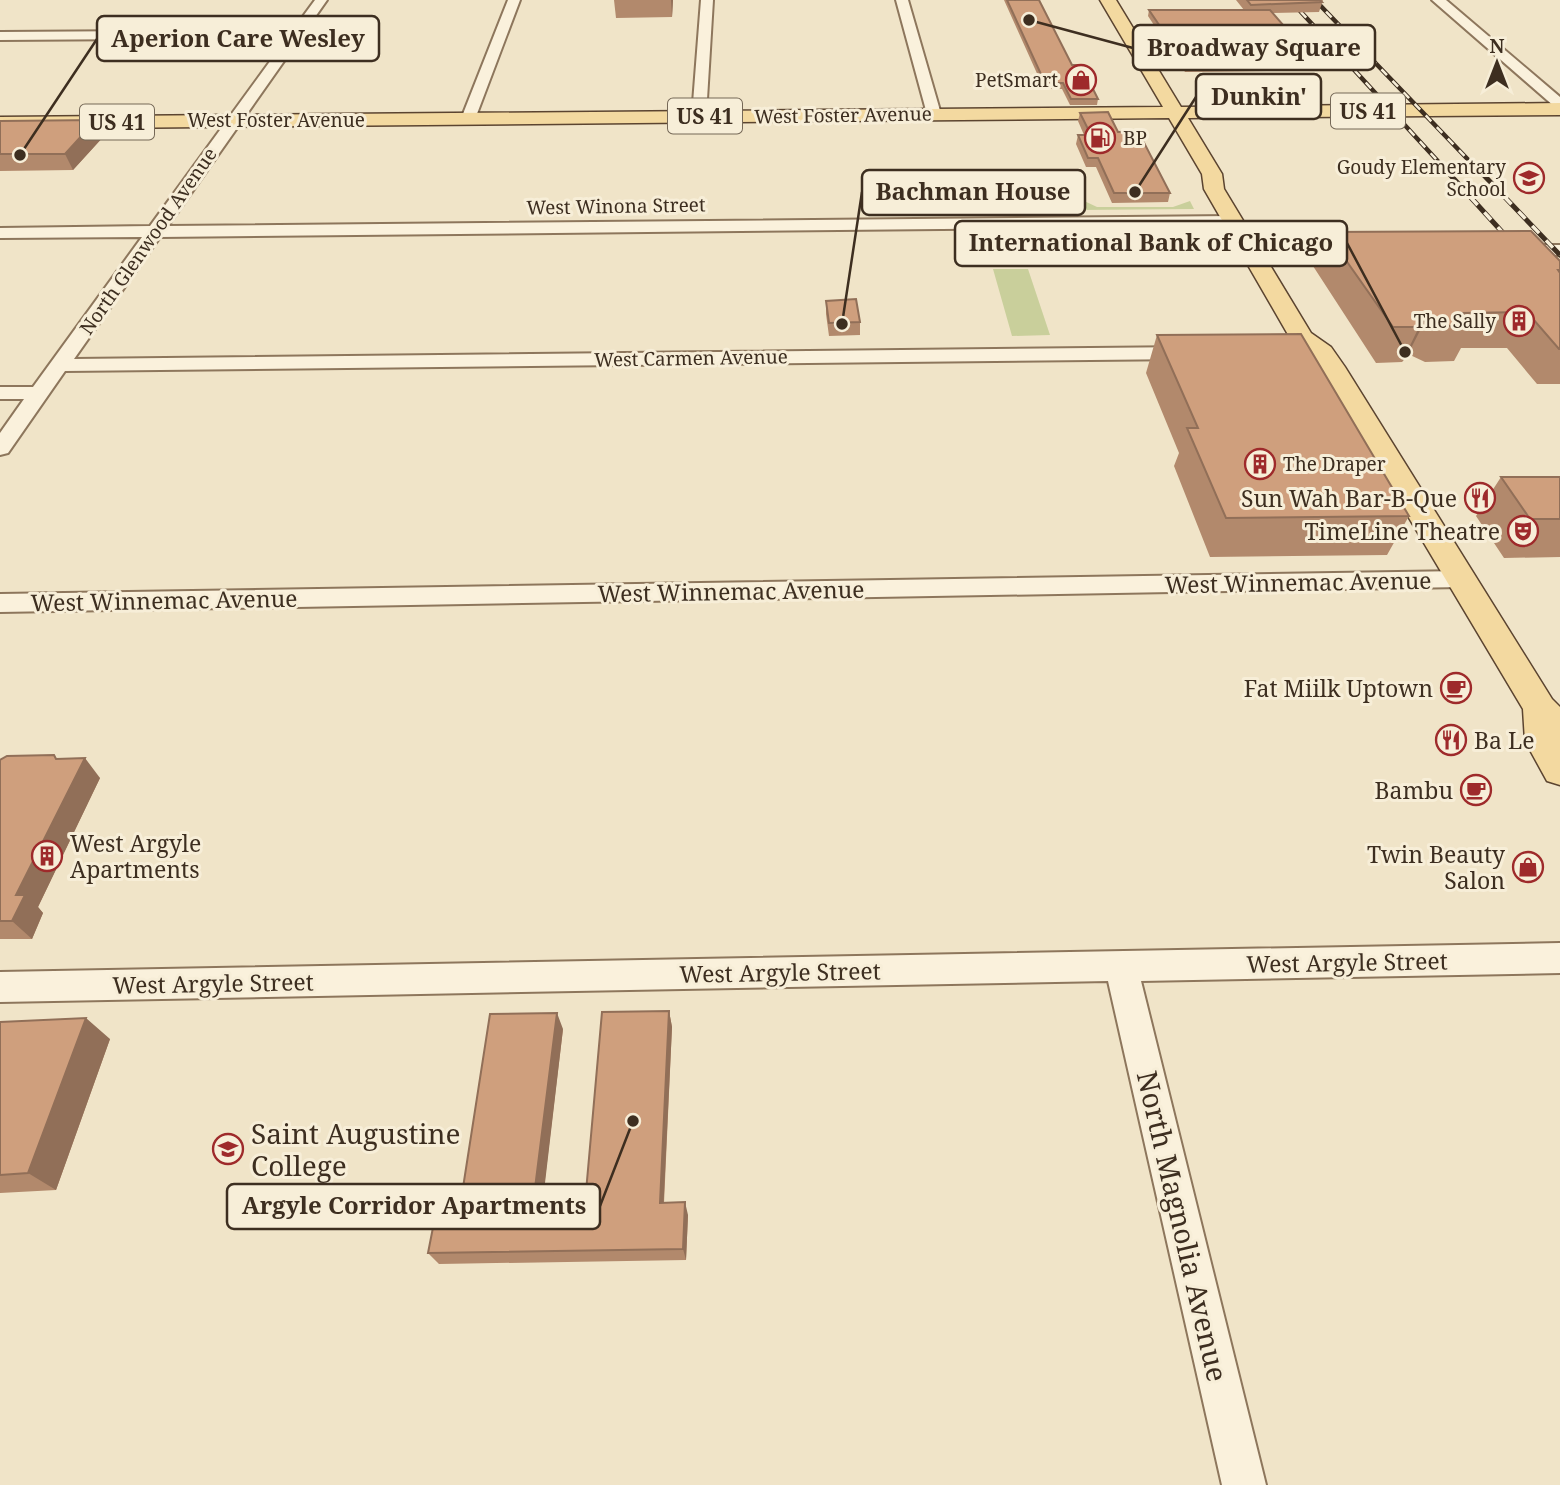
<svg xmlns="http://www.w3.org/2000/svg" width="1560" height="1485" font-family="'Noto Serif',serif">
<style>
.green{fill:#c9cf9b}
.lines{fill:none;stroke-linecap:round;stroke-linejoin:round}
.minor-casing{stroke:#8d765c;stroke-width:4}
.major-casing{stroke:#5b4430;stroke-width:3}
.minor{fill:#faf1dc;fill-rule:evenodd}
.major{fill:#f3d9a0;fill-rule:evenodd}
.rail-far1-casing{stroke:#3d2e20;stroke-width:4.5}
.rail-casing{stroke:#3d2e20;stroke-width:5}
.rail-far1{stroke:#f7eed8;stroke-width:2.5;stroke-dasharray:8;stroke-linecap:butt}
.rail{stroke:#f7eed8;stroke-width:3.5;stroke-dasharray:10;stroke-linecap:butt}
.wall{fill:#b2896c}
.shaded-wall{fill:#916f58}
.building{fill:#cf9f7d;stroke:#916f58;stroke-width:2}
.labels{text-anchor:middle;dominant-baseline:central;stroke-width:6;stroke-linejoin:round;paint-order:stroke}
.far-poi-label{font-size:19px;fill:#3d2e20;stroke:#f7eed8;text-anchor:end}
.far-street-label{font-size:19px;fill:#3d2e20;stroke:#f7eed8}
.shield{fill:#f7eed8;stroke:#756857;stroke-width:2}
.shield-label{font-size:21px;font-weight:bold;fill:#3d2e20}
.poi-label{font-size:23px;fill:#3d2e20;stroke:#f7eed8;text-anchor:end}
.street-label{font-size:23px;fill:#3d2e20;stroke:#f7eed8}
.near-poi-label{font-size:28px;fill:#3d2e20;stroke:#f7eed8;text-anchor:start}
.near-street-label{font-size:28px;fill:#3d2e20;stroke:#f7eed8}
.leader{fill:none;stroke:#3d2e20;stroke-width:2.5}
.callout-dot{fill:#3d2e20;stroke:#f7eed8;stroke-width:2.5}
.callout{fill:#f7eed8;stroke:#3d2e20;stroke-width:2.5}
.callout-label{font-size:24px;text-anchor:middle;font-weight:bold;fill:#3d2e20}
</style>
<rect width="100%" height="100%" fill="#f0e4c8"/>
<path class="green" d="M1063,170H1083L1071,177L1080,199L1097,207H1173L1190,201L1194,209L1079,210Z
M993,269H1028L1050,335L1012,336Z"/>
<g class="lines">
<g class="minor-casing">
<path id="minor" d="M315,0H327L168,226L1232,216L1241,221L1232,226L160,237L74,359L1190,347L1197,349L1200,353L1197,357L1190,359L65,371L8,453L0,455V433L24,399H0V387H33L142,237L0,238V228L150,226L287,38L0,40V32L293,30Z
M508,0H520L475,119L468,123L463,122L461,119Z
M701,0H713L706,116L699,120L692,116Z
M896,0H908L941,114L939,117L934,118L927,114Z
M1432,0H1446L1560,97V108L1555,107Z
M1513,245H1560V255L1507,254L1504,250Z
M1251,247H1357L1366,252L1357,257L1245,256L1242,252Z
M1462,571L1471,573L1474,579L1471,585L1462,587L0,612V594Z
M1560,943V973L1141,981L1266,1485H1222L1108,981L0,1002V972Z"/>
</g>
<g class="major-casing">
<path id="major" d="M1100,0H1116L1181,107L1560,103V115L1188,118L1222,174L1224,189L1311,333L1331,347L1345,367L1552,699L1560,707V785L1547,781L1525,741L1523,709L1319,367L1313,357L1290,338L1204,189L1202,174L1169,118L0,129V117L1163,107Z"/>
</g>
<use href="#minor" class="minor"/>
<use href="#major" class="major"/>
<g class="rail-far1-casing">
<path id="rail-far1" d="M1290,0L1446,170
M1315,0L1478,170"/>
</g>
<g class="rail-casing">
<path id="rail" d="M1444,168L1514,245
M1477,168L1560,255"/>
</g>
<use href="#rail-far1" class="rail-far1"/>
<use href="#rail" class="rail"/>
</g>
<path class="wall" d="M614,0H673L672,17L616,18Z
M1004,0H1039L1072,65L1098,99L1097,105H1070L1062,89H1044Z
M1236,0H1323L1319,12L1273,13L1289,40L1269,47L1276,56L1274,62H1266L1269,65L1267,71L1185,72L1148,16L1149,10H1244Z
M1080,113L1118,132L1170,193L1168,202L1112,203L1096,167H1086L1076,144L1078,135H1084L1078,121Z
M96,120L104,136L73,170L0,171V121Z
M1326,232L1560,261V384H1537L1507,348H1461L1454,361L1425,362L1408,354L1402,362L1376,363L1313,266Z
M826,301L860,322V335L829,336L826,314Z
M1157,335L1409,516L1387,555L1210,557L1174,466L1179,453L1146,373Z
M1501,477H1560V557L1504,558L1476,516Z
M54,755L57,759L100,778L38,907L43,913L32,939H0V760Z
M669,1011L672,1027L664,1203L688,1215L686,1260L439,1264L428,1253L460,1207L563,1029L542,1204L585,1203Z
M0,1022L110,1039L56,1190L0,1193Z"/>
<path class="shaded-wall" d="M671,0H673L672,17Z
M1291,34L1289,40L1264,48L1265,43Z
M96,120L104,136L73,170L65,154Z
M1426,319L1408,354L1402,362L1419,327Z
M85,758L100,778L38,907L43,913L32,939L12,921L16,895Z
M669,1011L672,1027L663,1215L660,1203Z
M557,1013L563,1029L541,1217L533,1204Z
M86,1018L110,1039L56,1190L28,1173Z
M685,1202L688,1215L686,1260L683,1249Z"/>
<path class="building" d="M1007,0H1039L1072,65H1081L1098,99H1071L1063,83H1045Z
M1247,0H1320L1322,2L1251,5Z
M1149,10H1270L1291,34L1265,43L1276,56H1262L1269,65L1187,66Z
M1108,112L1118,132L1138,131L1170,193H1114L1098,158H1088L1078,135H1091L1080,113Z
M96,120L65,154H0V121Z
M1531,231L1560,261V270H1558L1560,273V349H1559L1527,312L1463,313L1473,326H1443L1426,319L1419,327H1393L1326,232Z
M856,299L860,322L829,323L826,301Z
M1301,334L1409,516L1226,518L1187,428H1198L1157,335Z
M1501,477H1560V519H1530Z
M54,755L56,759L85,758L16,895H25L12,921H0V760L7,756Z
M669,1011L660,1203L685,1202L683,1249L428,1253L437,1207H460L490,1014L557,1013L533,1204L585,1203L602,1012Z
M86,1018L28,1173L0,1175V1022Z"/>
<defs>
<g id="shop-ring" transform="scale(1.575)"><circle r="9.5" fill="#f7eed8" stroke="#9e2a2b" stroke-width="1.5"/><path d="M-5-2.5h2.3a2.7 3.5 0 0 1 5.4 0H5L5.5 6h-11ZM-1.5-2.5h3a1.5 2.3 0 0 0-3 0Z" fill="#9e2a2b"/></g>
<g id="fuel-ring" transform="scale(1.575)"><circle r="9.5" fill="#f7eed8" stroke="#9e2a2b" stroke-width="1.5"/><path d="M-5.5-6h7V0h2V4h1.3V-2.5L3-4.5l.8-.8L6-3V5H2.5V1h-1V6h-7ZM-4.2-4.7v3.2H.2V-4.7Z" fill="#9e2a2b"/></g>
<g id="school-ring" transform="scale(1.575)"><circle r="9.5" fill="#f7eed8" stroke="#9e2a2b" stroke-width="1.5"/><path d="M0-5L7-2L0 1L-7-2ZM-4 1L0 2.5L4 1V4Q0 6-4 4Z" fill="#9e2a2b"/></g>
<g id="building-ring" transform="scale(1.575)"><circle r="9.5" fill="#f7eed8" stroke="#9e2a2b" stroke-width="1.5"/><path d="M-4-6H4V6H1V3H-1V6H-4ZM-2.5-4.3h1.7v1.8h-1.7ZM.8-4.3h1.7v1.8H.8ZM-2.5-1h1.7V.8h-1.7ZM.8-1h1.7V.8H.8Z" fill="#9e2a2b"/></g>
<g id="restaurant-ring" transform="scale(1.575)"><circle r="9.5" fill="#f7eed8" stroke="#9e2a2b" stroke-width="1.5"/><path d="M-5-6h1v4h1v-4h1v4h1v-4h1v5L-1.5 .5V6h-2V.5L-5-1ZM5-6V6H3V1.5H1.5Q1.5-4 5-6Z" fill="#9e2a2b"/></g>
<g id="theatre-ring" transform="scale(1.575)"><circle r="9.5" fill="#f7eed8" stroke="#9e2a2b" stroke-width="1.5"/><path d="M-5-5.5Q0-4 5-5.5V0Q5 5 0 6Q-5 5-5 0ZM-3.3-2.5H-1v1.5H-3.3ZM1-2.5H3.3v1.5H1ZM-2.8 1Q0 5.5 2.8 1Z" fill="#9e2a2b"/></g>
<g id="cafe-ring" transform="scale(1.575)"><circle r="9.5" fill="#f7eed8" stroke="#9e2a2b" stroke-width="1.5"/><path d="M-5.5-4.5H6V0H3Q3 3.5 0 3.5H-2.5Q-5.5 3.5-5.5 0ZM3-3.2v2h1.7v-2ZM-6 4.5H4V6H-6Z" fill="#9e2a2b"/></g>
<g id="university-ring" transform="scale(1.575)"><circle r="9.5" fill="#f7eed8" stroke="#9e2a2b" stroke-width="1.5"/><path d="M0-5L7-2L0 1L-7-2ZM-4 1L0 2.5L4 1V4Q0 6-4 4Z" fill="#9e2a2b"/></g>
</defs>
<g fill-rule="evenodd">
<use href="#shop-ring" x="1081" y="80"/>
<use href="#fuel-ring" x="1100" y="138"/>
<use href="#school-ring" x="1529" y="178"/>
<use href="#building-ring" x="1519" y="321"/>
<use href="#building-ring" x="1260" y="464"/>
<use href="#restaurant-ring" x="1480" y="498"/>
<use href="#theatre-ring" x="1523" y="531"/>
<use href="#cafe-ring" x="1456" y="688"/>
<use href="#restaurant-ring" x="1451" y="740"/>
<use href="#cafe-ring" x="1476" y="790"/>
<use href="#building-ring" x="47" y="856"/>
<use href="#shop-ring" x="1528" y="867"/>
<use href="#university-ring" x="228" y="1149"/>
</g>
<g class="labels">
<g class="far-poi-label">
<text x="1058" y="80">PetSmart</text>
<text x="1123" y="138" text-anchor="start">BP</text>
<text x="1506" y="167">Goudy Elementary<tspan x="1506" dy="22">School</tspan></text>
<text x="1496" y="321">The Sally</text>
<text x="1283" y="464" text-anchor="start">The Draper</text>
</g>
<g class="far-street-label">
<text transform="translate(843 115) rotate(-1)">West Foster Avenue</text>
<text x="276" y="120">West Foster Avenue</text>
<text transform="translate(616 206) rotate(-1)">West Winona Street</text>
<text transform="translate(148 241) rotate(-55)">North Glenwood Avenue</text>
<text transform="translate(691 358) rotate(-1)">West Carmen Avenue</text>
</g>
<g class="shield">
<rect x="1331" y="93.5" width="74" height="35" rx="5"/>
<rect x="668" y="98.5" width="74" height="35" rx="5"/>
<rect x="80" y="104.5" width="74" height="35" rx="5"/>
</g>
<g class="shield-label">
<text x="1368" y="111">US 41</text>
<text x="705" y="116">US 41</text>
<text x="117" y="122">US 41</text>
</g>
<g class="poi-label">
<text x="1457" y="498">Sun Wah Bar-B-Que</text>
<text x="1500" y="531">TimeLine Theatre</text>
<text x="1433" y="688">Fat Miilk Uptown</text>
<text x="1474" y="740" text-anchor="start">Ba Le</text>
<text x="1453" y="790">Bambu</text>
<text x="70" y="843" text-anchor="start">West Argyle<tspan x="70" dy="26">Apartments</tspan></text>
<text x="1505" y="854">Twin Beauty<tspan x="1505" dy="26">Salon</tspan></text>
</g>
<g class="street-label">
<text transform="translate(1298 582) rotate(-1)">West Winnemac Avenue</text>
<text transform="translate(731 591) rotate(-1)">West Winnemac Avenue</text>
<text transform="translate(164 600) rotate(-1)">West Winnemac Avenue</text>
<text transform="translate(1347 962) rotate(-1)">West Argyle Street</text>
<text transform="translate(780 972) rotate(-1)">West Argyle Street</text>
<text transform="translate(213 983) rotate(-1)">West Argyle Street</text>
</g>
<g class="near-poi-label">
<text x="251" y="1133">Saint Augustine<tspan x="251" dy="32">College</tspan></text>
</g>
<g class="near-street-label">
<text transform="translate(1183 1226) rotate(77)">North Magnolia Avenue</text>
</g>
</g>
<path class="leader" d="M20 155L97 39M1029 20L1133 48M1135 192L1196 97M842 324L862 192M1405 352L1347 243M633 1121L600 1206"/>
<g class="callout-dot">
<circle cx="20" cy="155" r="7"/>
<circle cx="1029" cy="20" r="7"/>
<circle cx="1135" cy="192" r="7"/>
<circle cx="842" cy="324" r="7"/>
<circle cx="1405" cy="352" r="7"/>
<circle cx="633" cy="1121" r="7"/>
</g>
<g class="callout">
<rect x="97" y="16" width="282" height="45" rx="7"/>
<rect x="1133" y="25" width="242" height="45" rx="7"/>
<rect x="1196" y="74" width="125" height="45" rx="7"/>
<rect x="862" y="170" width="223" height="45" rx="7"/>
<rect x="955" y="221" width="392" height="45" rx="7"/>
<rect x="227" y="1184" width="373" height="45" rx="7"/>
</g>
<g class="callout-label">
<text x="238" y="47">Aperion Care Wesley</text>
<text x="1254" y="56">Broadway Square</text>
<text x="1259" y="105">Dunkin'</text>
<text x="973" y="200">Bachman House</text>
<text x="1151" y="251">International Bank of Chicago</text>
<text x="414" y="1214">Argyle Corridor Apartments</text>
</g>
<g transform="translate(1497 63)" stroke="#f7eed8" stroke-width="5" paint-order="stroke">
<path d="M0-5L12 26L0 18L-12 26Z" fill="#3d2e20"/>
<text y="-10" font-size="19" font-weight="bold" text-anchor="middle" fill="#3d2e20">N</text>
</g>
</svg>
